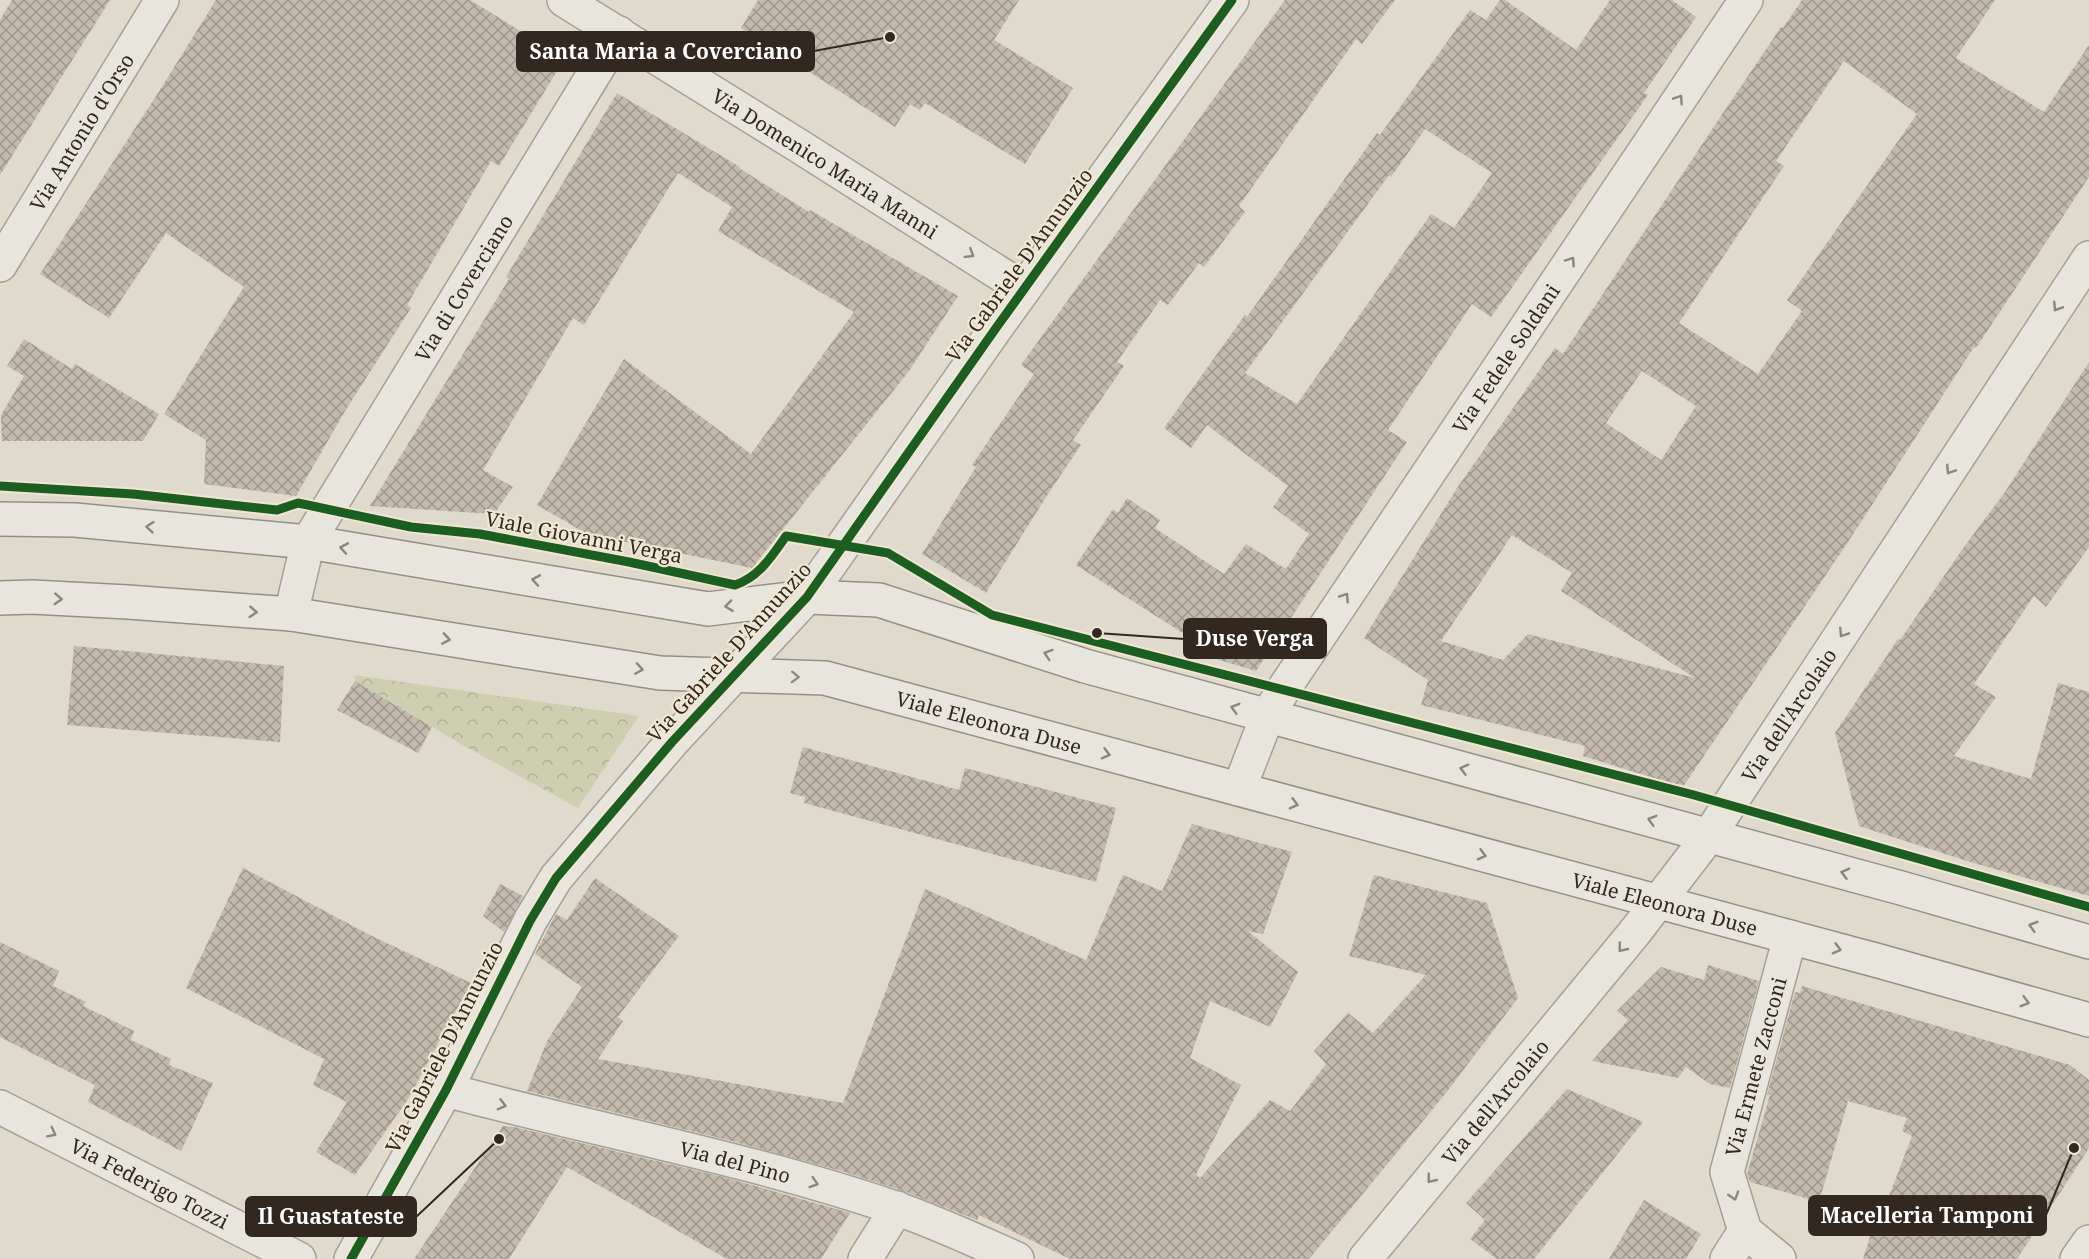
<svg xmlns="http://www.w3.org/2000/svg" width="2089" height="1259" font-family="'Noto Serif',serif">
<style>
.park{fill:url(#park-crowns)}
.building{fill:url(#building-cross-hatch);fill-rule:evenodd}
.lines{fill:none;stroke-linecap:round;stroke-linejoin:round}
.minor-casing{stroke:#a59f95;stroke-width:36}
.tertiary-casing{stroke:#a59f95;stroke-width:36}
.secondary-casing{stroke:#958f85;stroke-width:36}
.minor{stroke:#e8e5dd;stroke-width:33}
.tertiary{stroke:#e8e5dd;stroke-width:33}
.secondary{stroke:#e8e5dd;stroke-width:33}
.cycleway-casing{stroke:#f0e7d3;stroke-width:13}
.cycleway{stroke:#1b5e20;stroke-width:9}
.oneway{stroke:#8d867e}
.labels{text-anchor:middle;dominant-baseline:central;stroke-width:4.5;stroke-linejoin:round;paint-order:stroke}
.street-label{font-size:20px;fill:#32281f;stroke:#f0e7d3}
.leader{fill:none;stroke:#32281f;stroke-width:2}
.callout-dot{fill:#32281f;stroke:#f0e7d3;stroke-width:2}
.callout{fill:#32281f;stroke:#32281f;stroke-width:2}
.callout-label{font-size:21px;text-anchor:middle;font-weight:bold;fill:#fff}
</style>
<defs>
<pattern id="park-crowns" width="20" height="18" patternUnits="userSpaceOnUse" patternTransform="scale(1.5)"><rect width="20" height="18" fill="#ceceb0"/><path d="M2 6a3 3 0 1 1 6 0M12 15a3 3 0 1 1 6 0" fill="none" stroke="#b1b197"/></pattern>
<pattern id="building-cross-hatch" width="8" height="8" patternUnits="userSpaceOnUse" patternTransform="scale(1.5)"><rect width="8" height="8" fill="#c3b9ad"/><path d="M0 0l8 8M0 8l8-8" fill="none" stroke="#9f968c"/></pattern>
</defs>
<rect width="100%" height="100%" fill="#e0dacc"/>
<path class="park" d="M355,675L639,716L578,808L466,747L355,681Z"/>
<path class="building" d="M12,0H110L0,175V20Z
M216,0H470L565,58L499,166L491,161L407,305L411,308L345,411L296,496L204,484L206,440L164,414L244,287L166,233L109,318L40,274L158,93Z
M758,0H1019L994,40L1073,88L1025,164L925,103L920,110L910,104L895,127L741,28Z
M1285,0H1395L1362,44L1356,39L1239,206L1245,212L1204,267L1199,263L1168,305L1160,300L1117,362L1124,366L1073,440L1081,445L1048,494L986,593L922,554L976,467L972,465L1034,374L1021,365Z
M1500,0H1505L1576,50L1610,0H1672L1696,17L1644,93L1648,95L1491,317L1472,304L1388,430L1407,442L1256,671L1190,651L1192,639L1076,565L1113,509L1118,513L1127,498L1160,520L1155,528L1224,574L1246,544L1286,569L1309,534L1273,507L1288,486L1207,425L1191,448L1164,428L1245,315L1247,317L1377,133L1380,135L1470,10L1486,20ZM1425,129L1492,173L1454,228L1431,214L1297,404L1245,373L1389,175L1391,177Z
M1802,0H1995L1956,58L2044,112L2089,45V177L1976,348L1974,347L1848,542L1683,787L1583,756L1585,746L1421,705L1428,680L1364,638L1457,488L1555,348L1563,354L1717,122L1781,27L1783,28ZM1844,61L1917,114L1787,300L1802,311L1758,374L1679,323L1784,166L1776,161ZM1642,371L1696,406L1661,460L1606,423ZM1512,535L1572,573L1561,591L1695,678L1528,634L1503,660L1441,641Z
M617,93L740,167L739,168L809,212L810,210L958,296L909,371L752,568L587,534L537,505L624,359L751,454L854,312L718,231L732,207L678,173L584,325L573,318L483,470L513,487L494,514L370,506L509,279L506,277Z
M24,339L72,369L75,364L159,414L143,441H2L1,415L24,376L7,366Z
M2089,362V547L2046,607L2034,596L1974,684L1996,697L1954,756L2031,779L2058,683L2089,692V896L1967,861L1859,826L1835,733L1898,639L1900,640L1964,547L2005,492Z
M74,646L284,666L280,742L67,725Z
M355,681L432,727L418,753L337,710Z
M803,747L959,790L965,768L1116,808L1096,882L804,803L805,797L790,793Z
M1192,824L1292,852L1263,934L1248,931L1298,972L1270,1027L1210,1001L1190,1058L1241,1085L1196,1175L1200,1178L1270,1100L1290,1111L1326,1064L1314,1051L1348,1013L1373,1033L1426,975L1349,956L1374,875L1487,903L1518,998L1446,1093L1309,1259H1070L979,1215L977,1220L906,1192L845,1172L732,1141L527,1091L547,1041L582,987L535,954L556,914L567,920L595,878L679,936L618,1017L623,1021L598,1059L843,1103L925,889L1086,960L1123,875L1162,891Z
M243,868L372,936L471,983L408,1099L355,1175L316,1152L347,1102L313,1085L324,1059L186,988Z
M500,884L523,896L504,932L483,916Z
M0,942L59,971L53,986L86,1002L83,1006L134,1031L131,1040L171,1059L169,1065L213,1083L181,1151L88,1102L95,1085L0,1037Z
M1708,965L1759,981L1730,1088L1710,1084L1686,1067L1678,1078L1592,1061L1628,1020L1617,1011L1661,967L1704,980Z
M1802,986L2070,1065L2089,1080V1148L2017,1259H1863L1876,1218L1880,1220L1912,1136L1902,1131L1907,1118L1848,1101L1819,1202L1750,1182L1747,1174L1770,1095H1767L1795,992L1800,993Z
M1567,1089L1643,1122L1534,1259H1497L1470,1239L1485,1220L1466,1203Z
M503,1126L514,1127L723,1177L850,1213L821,1259H727L567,1167L509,1259H414Z
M1644,1200L1701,1234L1686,1259H1609Z"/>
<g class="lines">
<g class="minor-casing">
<g id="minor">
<path id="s1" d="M564,0L799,146L1024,289"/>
<path id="s2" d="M0,265L162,0"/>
<path id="s3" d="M291,614L308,542L619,33"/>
<path id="s4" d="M1239,789L1267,717L1283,690L1746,0"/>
<path id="s5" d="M446,1090C595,1130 748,1158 895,1208C936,1222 977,1241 1017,1259"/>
<path id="s6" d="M0,1107L299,1259"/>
<path d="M1745,1231L1779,1259"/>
<path d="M865,1259L897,1208"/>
<path id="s7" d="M1365,1259L1635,932L1708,837L2089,258"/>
<path id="s8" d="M1727,1259L1745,1231L1727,1172L1790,937"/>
<path d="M2077,1259L2089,1242"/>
</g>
</g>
<g class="tertiary-casing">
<path id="tertiary" d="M351,1259L446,1090L530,921L556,878L672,742L807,597L996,328L1232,0"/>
</g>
<g class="secondary-casing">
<g id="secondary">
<path d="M0,519L75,520L308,542L708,609L807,597L879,600L1085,666L1901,888L2089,942"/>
<path id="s9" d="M0,598L32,597L128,602L291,614L660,673L825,678L1879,961L2089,1020"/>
</g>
</g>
<use href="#minor" class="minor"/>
<use href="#tertiary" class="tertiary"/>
<use href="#secondary" class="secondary"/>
<g class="cycleway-casing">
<path id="cycleway" d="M0,486L133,494L277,510L298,503L411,527L480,534L629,562L735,585C759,577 772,556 786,536L888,553L992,615L1694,795L2089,907
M351,1259L446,1090L530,921L556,878L672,742L807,597L996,328L1232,0"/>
</g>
<use href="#cycleway" class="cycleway"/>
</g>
<defs><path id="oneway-chevron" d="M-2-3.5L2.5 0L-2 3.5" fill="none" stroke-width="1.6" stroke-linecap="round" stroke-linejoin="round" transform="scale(1.5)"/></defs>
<g class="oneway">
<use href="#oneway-chevron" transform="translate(1679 99) rotate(-56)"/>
<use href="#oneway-chevron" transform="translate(970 254) rotate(32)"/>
<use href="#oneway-chevron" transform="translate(1571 261) rotate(-56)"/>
<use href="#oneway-chevron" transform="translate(2057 307) rotate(123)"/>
<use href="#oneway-chevron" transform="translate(1950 470) rotate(123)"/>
<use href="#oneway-chevron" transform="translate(150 527) rotate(-175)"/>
<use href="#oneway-chevron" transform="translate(344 548) rotate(-170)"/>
<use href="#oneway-chevron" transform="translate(536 580) rotate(-170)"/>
<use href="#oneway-chevron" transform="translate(1345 597) rotate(-56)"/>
<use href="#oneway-chevron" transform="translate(58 599) rotate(3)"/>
<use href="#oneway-chevron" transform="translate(729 606) rotate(173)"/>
<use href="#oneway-chevron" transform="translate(253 612) rotate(4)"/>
<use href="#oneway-chevron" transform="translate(1843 633) rotate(123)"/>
<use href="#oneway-chevron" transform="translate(446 639) rotate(9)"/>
<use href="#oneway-chevron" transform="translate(1048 654) rotate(-162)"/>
<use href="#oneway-chevron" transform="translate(639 669) rotate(9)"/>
<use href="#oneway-chevron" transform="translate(795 677) rotate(2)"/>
<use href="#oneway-chevron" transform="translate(1235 708) rotate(-164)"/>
<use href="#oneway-chevron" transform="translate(1106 754) rotate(15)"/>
<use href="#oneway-chevron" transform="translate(1464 769) rotate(-165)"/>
<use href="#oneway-chevron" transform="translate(1294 804) rotate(15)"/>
<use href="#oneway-chevron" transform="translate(1652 820) rotate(-164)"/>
<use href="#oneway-chevron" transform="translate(1482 855) rotate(15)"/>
<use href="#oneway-chevron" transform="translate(1845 873) rotate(-165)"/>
<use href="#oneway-chevron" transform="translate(2033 926) rotate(-164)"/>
<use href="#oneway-chevron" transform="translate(1622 948) rotate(129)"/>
<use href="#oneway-chevron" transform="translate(1837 949) rotate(15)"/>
<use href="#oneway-chevron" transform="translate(2025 1002) rotate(16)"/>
<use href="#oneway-chevron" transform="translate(502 1105) rotate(15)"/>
<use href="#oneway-chevron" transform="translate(52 1133) rotate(27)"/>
<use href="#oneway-chevron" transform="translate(1431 1179) rotate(129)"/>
<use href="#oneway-chevron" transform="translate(814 1183) rotate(17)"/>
<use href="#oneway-chevron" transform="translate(1734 1196) rotate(73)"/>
</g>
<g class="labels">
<g class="street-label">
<text stroke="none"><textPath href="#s2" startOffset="156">Via Antonio d'Orso</textPath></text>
<text stroke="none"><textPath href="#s1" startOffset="308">Via Domenico Maria Manni</textPath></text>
<text transform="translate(1019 265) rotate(-54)">Via Gabriele D'Annunzio</text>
<text stroke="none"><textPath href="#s3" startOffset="372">Via di Coverciano</textPath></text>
<text stroke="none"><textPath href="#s4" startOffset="508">Via Fedele Soldani</textPath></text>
<text transform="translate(584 537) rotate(11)">Viale Giovanni Verga</text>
<text transform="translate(729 652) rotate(-48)">Via Gabriele D'Annunzio</text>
<text stroke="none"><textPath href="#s7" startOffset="690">Via dell'Arcolaio</textPath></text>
<text stroke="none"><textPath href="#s9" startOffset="1000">Viale Eleonora Duse</textPath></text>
<text stroke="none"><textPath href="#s9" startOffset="1700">Viale Eleonora Duse</textPath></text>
<text transform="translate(444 1047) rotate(-63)">Via Gabriele D'Annunzio</text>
<text stroke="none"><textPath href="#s8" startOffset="204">Via Ermete Zacconi</textPath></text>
<text stroke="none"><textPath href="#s7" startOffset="204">Via dell'Arcolaio</textPath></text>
<text stroke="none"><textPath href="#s5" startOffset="298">Via del Pino</textPath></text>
<text stroke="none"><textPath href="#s6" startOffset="168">Via Federigo Tozzi</textPath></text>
</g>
</g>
<path class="leader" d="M890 37L814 51M1097 633L1184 639M2074 1148L2046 1215M499 1139L416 1217"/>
<g class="callout-dot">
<circle cx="890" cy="37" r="6"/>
<circle cx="1097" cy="633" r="6"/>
<circle cx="2074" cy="1148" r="6"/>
<circle cx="499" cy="1139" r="6"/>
</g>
<g class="callout">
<rect x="517" y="32" width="297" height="39" rx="6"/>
<rect x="1184" y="619" width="142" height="39" rx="6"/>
<rect x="1809" y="1196" width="237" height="39" rx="6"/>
<rect x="246" y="1197" width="170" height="39" rx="6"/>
</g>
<g class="callout-label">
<text x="666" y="59">Santa Maria a Coverciano</text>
<text x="1255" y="646">Duse Verga</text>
<text x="1927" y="1223">Macelleria Tamponi</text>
<text x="331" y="1224">Il Guastateste</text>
</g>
</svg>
